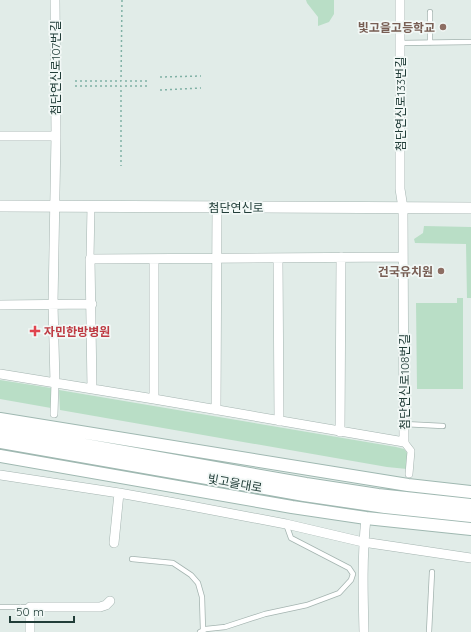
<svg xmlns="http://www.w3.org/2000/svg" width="471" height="632" font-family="Quicksand,'Noto Sans KR',sans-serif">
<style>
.green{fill:#b9dec6}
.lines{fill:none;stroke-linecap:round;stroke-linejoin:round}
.service-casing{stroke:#a4b4b0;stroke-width:6}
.pedestrian-casing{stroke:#a4b4b0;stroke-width:8}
.minor-casing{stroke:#a4b4b0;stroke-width:10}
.tertiary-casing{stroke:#a4b4b0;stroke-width:12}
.secondary-casing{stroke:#9fb8b1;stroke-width:14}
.path{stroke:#80b1a5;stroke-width:1.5;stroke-dasharray:2 3;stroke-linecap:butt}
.service{stroke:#fff;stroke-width:4.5}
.pedestrian{stroke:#fff;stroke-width:7}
.minor{stroke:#fff;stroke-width:9}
.tertiary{stroke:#fff;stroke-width:11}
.secondary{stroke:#fff;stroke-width:12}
.education-dot{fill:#8d6e63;stroke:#f2f8f6;stroke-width:1.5}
.health-dot{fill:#e0444e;stroke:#f2f8f6;stroke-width:1.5}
.labels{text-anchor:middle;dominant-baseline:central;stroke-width:3.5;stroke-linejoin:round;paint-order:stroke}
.education-label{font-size:12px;font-weight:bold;fill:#785e54;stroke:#f2f8f6;text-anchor:end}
.street-label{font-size:12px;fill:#213d38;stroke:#f2f8f6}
.health-label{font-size:12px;font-weight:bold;fill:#be3a42;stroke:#f2f8f6;text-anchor:start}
</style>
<rect width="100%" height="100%" fill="#e1ece8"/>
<path class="green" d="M306,0H334V14L329,22L318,26V17L307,3Z
M424,226L471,227V298H467L466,244L415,243L414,239L423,233Z
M457,298H463V389H417L416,303H457Z
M0,380L51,388V408L0,399Z
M59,390L396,447L404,449L408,454L407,469L387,467L60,410Z"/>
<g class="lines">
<g class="service-casing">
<path id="service" d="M430,12V43
M400,43L471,42
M404,424L443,426
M132,559L173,563L191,575L198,583L202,597L203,630
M0,607H30
M200,632L206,629L225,627L265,614L307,605L339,593L351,580L353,574L349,568L291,538L286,524
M429,632L432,572"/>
</g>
<g class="pedestrian-casing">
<path id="pedestrian" d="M90,259L91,206
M54,414L55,383
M404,442L411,451L409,474"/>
</g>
<g class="minor-casing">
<path id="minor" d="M0,136H56
M278,258L279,421
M154,259V399
M0,305L92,304
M0,374L154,399L404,442L403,208L400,189V0
M55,383L53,304L56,136L55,0
M92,389L90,259L403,257
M216,410L217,206
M340,432L341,257
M0,475L119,493L175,503L286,524L363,542L471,558
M114,543L119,493
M30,632V607H100L106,605L110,601
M364,632C363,594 362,556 366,518"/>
</g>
<g class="tertiary-casing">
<path id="tertiary" d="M0,206L471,208"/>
</g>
<g class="secondary-casing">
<path id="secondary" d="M0,419L408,485L471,492
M0,430L306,484L378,495L471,505
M0,442L304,495L385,507L471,516
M0,456L292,507L366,518L471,529"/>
</g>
<path class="path" d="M160,77L201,76
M75,81H121L122,0
M125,81H148
M75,86H121V166
M125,86H148
M160,90L201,88"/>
<use href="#service" class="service"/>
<use href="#pedestrian" class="pedestrian"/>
<use href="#minor" class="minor"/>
<use href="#tertiary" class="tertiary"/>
<use href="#secondary" class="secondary"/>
</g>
<g class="education-dot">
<circle cx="443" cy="27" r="4"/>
<circle cx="441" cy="271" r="4"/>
</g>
<path class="health-dot" d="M33 325h4v4h4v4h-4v4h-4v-4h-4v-4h4z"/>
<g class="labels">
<g class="education-label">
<text x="435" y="27">빛고을고등학교</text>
<text x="433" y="271">건국유치원</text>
</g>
<g class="street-label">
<text transform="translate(55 68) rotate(-90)">첨단연신로107번길</text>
<text transform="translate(400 104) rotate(-90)">첨단연신로133번길</text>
<text x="236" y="207">첨단연신로</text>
<text transform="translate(404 382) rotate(-90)">첨단연신로108번길</text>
<text transform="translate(235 483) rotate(10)">빛고을대로</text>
</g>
<g class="health-label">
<text x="44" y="331">자민한방병원</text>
</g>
</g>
<path d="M10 616v6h64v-6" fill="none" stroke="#213d38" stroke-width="2"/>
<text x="16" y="616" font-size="12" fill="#213d38" stroke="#f2f8f6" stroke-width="3" paint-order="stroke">50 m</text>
</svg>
